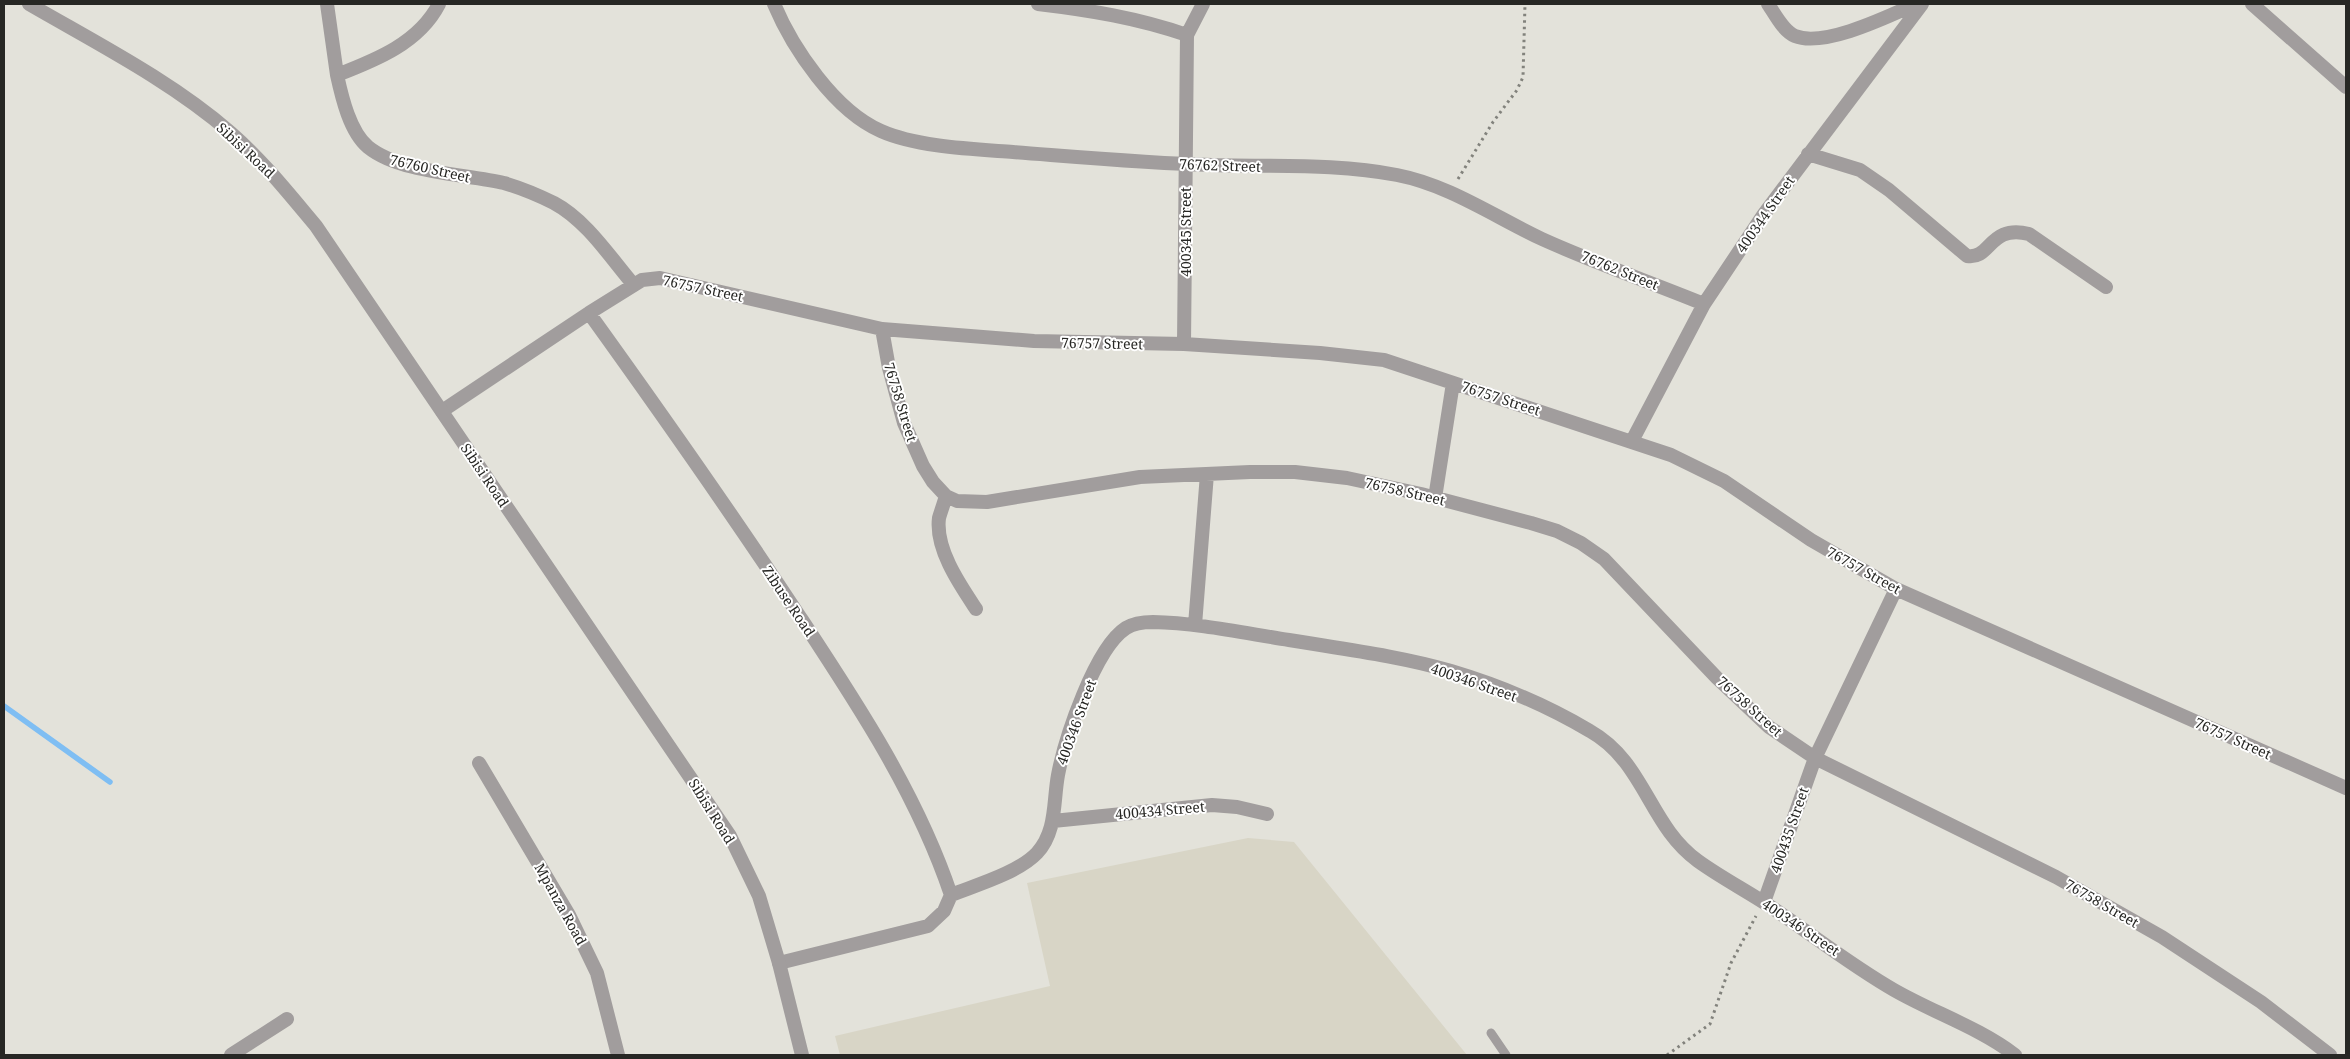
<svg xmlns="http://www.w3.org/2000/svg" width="2350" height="1059" font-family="'Noto Serif',serif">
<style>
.built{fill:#d8d5c6}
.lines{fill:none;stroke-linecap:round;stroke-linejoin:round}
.stream{stroke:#7fbef3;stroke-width:5.5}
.path{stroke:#82827c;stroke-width:3;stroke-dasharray:2.5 4;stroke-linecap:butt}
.service{stroke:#a19d9d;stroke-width:9}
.minor{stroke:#a19d9d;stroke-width:14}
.tertiary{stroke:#a19d9d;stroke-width:14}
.labels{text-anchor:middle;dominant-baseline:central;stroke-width:4;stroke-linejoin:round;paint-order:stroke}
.street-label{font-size:14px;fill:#272724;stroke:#fff}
</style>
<rect width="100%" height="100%" fill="#e3e2da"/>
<path class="built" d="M1248,838L1294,842L1467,1055H840L835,1036L1050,986L1027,883Z"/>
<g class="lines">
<path class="stream" d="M4,706L110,782"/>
<path class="path" d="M1458,179L1493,122L1517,90L1523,77L1525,4
M1667,1055L1710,1024L1731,963L1756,916"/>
<path class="service" d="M1491,1033L1506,1055"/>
<path class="minor" d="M327,4L337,75
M439,4C419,43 376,60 337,75C342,98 350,132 368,147C400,173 465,174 504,183C521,188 538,195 554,203C586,220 610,257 633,284
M774,4C793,49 835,111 881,131C917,147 973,149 1013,152C1079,157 1146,163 1212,165C1273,167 1337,163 1397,175C1449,185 1495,217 1542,239C1595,263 1650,282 1704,304
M1038,4C1089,10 1138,18 1187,35
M1768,4C1775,14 1783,31 1795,36C1824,48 1889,16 1916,4
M1808,154L1860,170L1889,190L1967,256C1991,260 1989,224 2029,234L2106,287
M589,313L642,280L660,278L882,329L1034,341L1184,344L1320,353L1384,360L1671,455L1724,481L1811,540L1896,589L2346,788
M882,329L889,368L904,423L923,466L933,482L946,496L957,501L987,502L1140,477L1250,472H1295L1347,478L1421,494L1531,523L1557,531L1581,543L1604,559L1717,678L1769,727L1815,758L2056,877L2162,937L2261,1002L2330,1055
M1184,344L1187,35L1203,4
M442,411L589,313C661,413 732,514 800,617C858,705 917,794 951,895L944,911L928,926L779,963
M1632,441L1704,304L1764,214L1922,4
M946,496C944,503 941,511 939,518C935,549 960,585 976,609
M1435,498L1453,383
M1195,625L1207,474
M479,763L569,915L597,973L618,1055
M1053,821L1212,805L1237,807L1267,814
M951,895C976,885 1018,873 1037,853C1057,831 1053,802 1058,775C1065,738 1095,648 1126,628C1134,623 1144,622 1153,622C1198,623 1244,633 1289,640C1343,649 1399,656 1451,671C1498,685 1548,706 1590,731C1645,762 1649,826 1698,861C1723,879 1749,892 1774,909C1814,936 1852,966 1894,990C1934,1013 1978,1027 2015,1055
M1764,902L1815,758L1896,589
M231,1055L287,1019"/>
<path class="tertiary" d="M29,4C98,44 171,81 231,133C263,161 289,194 316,226L730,836L759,896L779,963L802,1055
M2252,4L2346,87"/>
</g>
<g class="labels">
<g class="street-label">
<text transform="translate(246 150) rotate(43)">Sibisi Road</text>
<text transform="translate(1220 165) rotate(2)">76762 Street</text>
<text transform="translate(430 168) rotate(13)">76760 Street</text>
<text transform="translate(1765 214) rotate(-55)">400344 Street</text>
<text transform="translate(1185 232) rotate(-90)">400345 Street</text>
<text transform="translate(1620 270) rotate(22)">76762 Street</text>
<text transform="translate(703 288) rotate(12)">76757 Street</text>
<text transform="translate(1102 343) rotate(1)">76757 Street</text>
<text transform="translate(1501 398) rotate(18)">76757 Street</text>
<text transform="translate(901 402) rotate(73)">76758 Street</text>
<text transform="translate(485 475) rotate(56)">Sibisi Road</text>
<text transform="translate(1405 491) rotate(13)">76758 Street</text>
<text transform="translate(1864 570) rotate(29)">76757 Street</text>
<text transform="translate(789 601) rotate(56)">Zibuse Road</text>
<text transform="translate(1474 682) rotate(19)">400346 Street</text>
<text transform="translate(1750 706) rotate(42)">76758 Street</text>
<text transform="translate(1076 722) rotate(-70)">400346 Street</text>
<text transform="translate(2233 738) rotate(24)">76757 Street</text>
<text transform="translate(1160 810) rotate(-5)">400434 Street</text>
<text transform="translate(712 811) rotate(58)">Sibisi Road</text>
<text transform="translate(1789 830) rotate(-71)">400435 Street</text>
<text transform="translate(2102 903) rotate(30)">76758 Street</text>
<text transform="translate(561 904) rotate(61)">Mpanza Road</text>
<text transform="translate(1801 927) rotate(34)">400346 Street</text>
</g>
</g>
<rect width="2350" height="1059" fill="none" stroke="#272724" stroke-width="10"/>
</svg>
